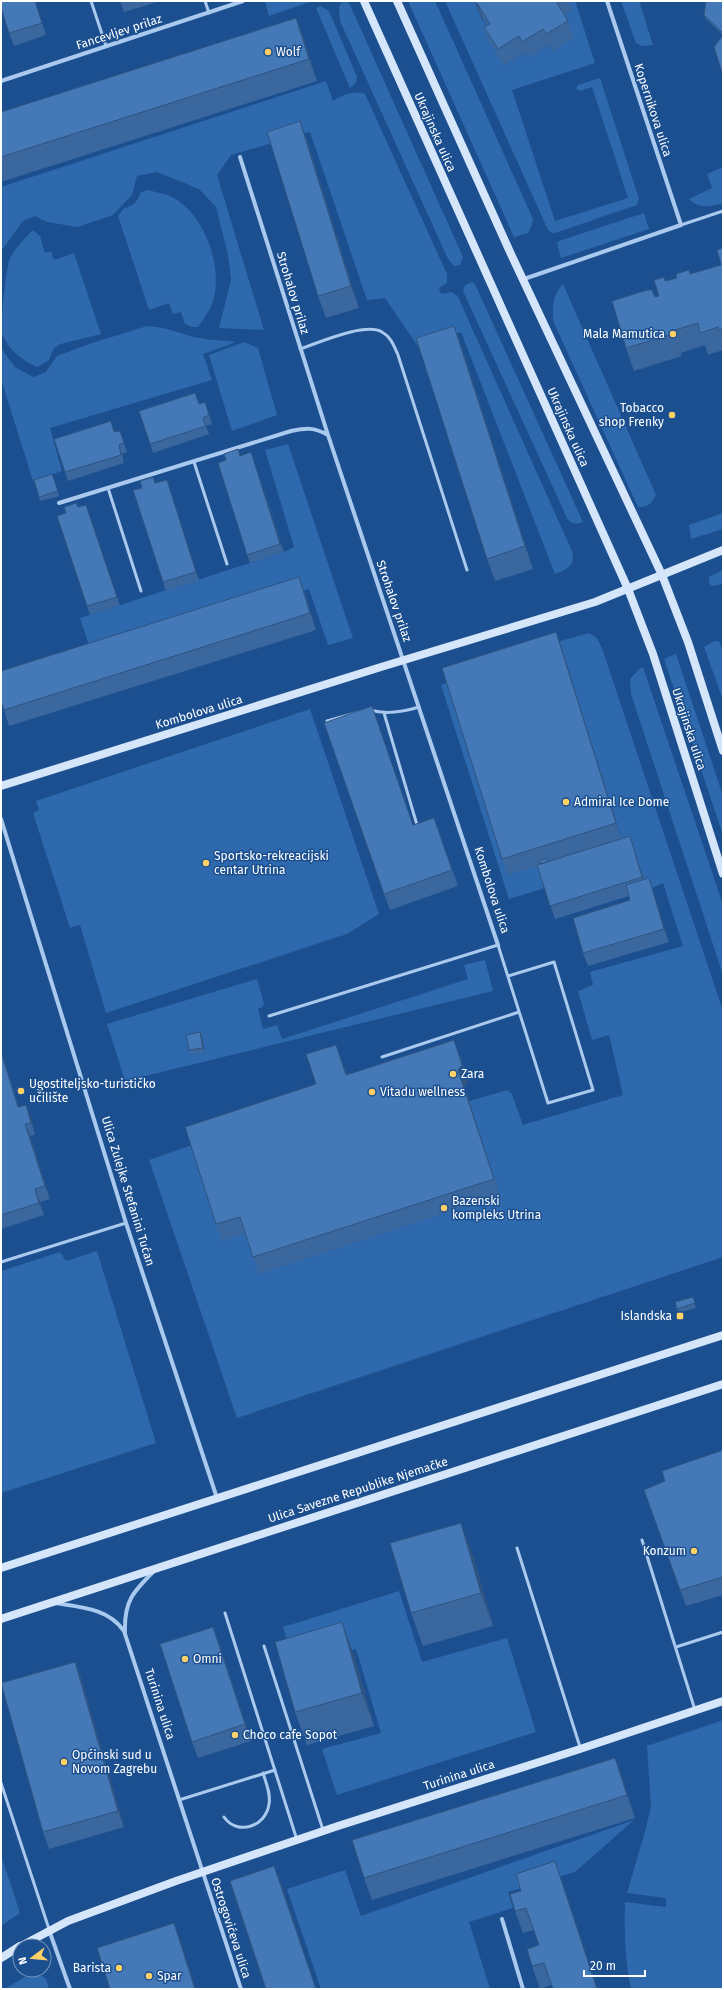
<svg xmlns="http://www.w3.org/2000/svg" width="724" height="1990" font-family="'Fira Sans',sans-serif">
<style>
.green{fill:#2e69ad}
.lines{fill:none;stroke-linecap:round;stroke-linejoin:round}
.lane{stroke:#a9c9ee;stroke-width:3}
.street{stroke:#a9c9ee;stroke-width:4}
.secondary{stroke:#d6e6fa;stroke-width:8}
.wall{fill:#3a679d}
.shaded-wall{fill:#305480}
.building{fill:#4478b7;stroke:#305480}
.poi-dot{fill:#ffd166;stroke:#1b4f8f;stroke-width:1.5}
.labels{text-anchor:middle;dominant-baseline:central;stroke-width:3;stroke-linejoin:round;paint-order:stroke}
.street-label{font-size:12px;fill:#fff;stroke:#1b4f8f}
.poi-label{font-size:12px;fill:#fff;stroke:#1b4f8f;text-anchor:start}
</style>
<rect width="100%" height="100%" fill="#1b4f8f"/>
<path class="green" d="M265,1H313L269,16Z
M346,1L350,5L463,257L460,265L454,266L448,259L340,21L339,7L342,2Z
M408,1H435L533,219L532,225L528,233L514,237Z
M445,1H480L482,20L483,19L496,40L504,65L525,53L528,58L549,45L552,51L561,16L571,10L568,1H575L595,63L512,90L555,221L628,198L592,87L580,91L576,89L578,85L600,78L639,199L637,205L555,233H552L548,230Z
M621,1H639L653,45L642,46L636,43Z
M321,6L329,11L357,77L356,83L350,88L316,8Z
M326,81L333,101C342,95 355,90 365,94L447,274V283L439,288L441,294L452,292L458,297L572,551C576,566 567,569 555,574L461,332L417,345L385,298L367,300L310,132L231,155L217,175L264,330L219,328L231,280L228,255L216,207L200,190L187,184L156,172L137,176L132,195L113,215L78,227L47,222L35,216L23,221L2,250L1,256V187Z
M723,167V203C710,207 699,209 689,199L712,188L707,174Z
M149,190C156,193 163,193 170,196C203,211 222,263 214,297C212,308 204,318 198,327H192L185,324L181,312L173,314L169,303L149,310L118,216L124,208C134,206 137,202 141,192Z
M644,213L649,229L561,258L557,243L559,241Z
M33,230L40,236L45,253L51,251L54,260L74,253L101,334L61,344L54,348L49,360L37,367C23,361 8,349 2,334C0,327 6,267 10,258C16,247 25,238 33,230Z
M472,282L475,284L583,522C576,525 571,524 567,518L463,291L465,285Z
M563,284L656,495C653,503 646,508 638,507L554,323C551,309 553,295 563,284Z
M147,326C163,327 175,331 190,336C204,340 221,340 236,342L203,354L212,380L50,428L62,471L33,481L1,379V348L15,367L33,377L46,372L57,356L89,344Z
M244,342L258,348L277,415L232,431L209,355Z
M288,444L353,638L328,645L309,589L93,657L80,618L284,552L294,547L265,450Z
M723,513V529L691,539L689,525Z
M723,570V584L712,586L709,583V577Z
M589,633L597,638L602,648L723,1011V1257L237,1418L149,1160L322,1100L312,1070L342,1061L352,1091L460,1056L468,1081L464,1086L469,1101L508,1090L509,1093L511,1092L523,1125L623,1095L609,1035L592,1040L578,991L593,985L590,972L683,946L663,883L647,890L555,919L545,888L509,899L441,685L560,641Z
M714,641H719L723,653V700L704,647Z
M676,654L723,796V835L664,659Z
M643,667L723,905V975L631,694L630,679L639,669Z
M310,709L379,914L347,934L106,1013L80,925L70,928L33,813L39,810L36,801Z
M485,960L493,991L125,1081L107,1024L257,979L264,1004L262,1007L258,1009L263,1029L277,1025L282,1039L468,979L464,965Z
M97,1251L156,1443L1,1493V1271L60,1252L66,1261Z
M399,1591L422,1662L507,1638L536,1732L337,1795L322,1749L381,1733L356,1649L295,1666L283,1627Z
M723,1720V1989H631C625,1960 624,1932 625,1902L666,1907V1898L627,1893L646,1828L651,1806L647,1746Z
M634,1820L575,1872L508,1892L513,1908L469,1922L490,1989H321L287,1889L345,1870L361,1916Z
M1,1855L20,1913L1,1926Z
M34,1971L46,1979L49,1989H5Z"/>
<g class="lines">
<path class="lane" d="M91,1L106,46
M205,1L209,13
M681,225L723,211
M300,349C318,343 365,322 382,332C391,337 394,346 398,355L467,570
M194,462L227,564
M108,488L141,591
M370,710C387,715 403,712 419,707
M384,713L417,825
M327,721L363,711
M269,1016L498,945L548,1103L593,1090L554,962L508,976
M382,1057L519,1012
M1,1262L126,1223
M642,1540L695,1710
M517,1548L580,1747
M225,1613L297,1840
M264,1646L323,1830
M676,1647L723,1632
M1,1783L49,1929
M179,1800L275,1770
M224,1817C237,1836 266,1827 269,1804C271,1794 266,1783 263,1773"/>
<path class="street" d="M1,81L243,1
M240,157L328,435L498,945
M524,279L681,225L607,1
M59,503L291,431C306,428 314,427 328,435
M1,819L126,1223L217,1498
M55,1603C80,1607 108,1608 124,1631L241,1989
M125,1632C124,1601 133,1592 154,1571
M502,1919L523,1989
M49,1930L70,1989"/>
<path class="secondary" d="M364,1L628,589L653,654L723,874
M397,1L510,252L662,575L688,642L723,751
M1,786L381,667L595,602L723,550
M1,1568L723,1335
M1,1619L723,1384
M21,1946L68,1921L176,1881L338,1826L577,1750L723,1701
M1,1958L20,1946"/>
</g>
<path class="wall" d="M35,1L46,35L14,46L9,33Z
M120,1H157V2L124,12Z
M475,1H568L572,10L566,12L567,13L564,15L568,21L574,38L552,51L549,45L528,58L525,53L504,65L490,43L484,27L487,25L483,19L482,20Z
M723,1V76V35L706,19L704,15Z
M296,18L304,40L317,81L1,182V112Z
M300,121L308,143L359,308L326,318L318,296Z
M723,248V350L708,355L705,345L681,353L682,356L634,371L626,348L655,297L659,296L666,281L677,278L689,270L691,274L721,265Z
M454,326L462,348L533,569L495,581L487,559Z
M199,404L208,411L212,424L206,426L209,434L153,453L150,444Z
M120,431L127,452L122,454L124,463L68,481L65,472L115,432Z
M238,449L240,456L251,452L284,552L250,563L247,555L226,460Z
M52,474L59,496L40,501L34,480Z
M167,480L199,580L166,591L163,582L155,483Z
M76,503L78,507L86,505L120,605L90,615L87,606L66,513Z
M299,577L305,594L316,630L9,726L4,710Z
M562,649L621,839L630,836L644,880L649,878L653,891L669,942L588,966L583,953L630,900L629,896L555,919L538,866L508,875L502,859Z
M434,818L458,886L390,910L384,894L414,825Z
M202,1036L205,1052L190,1055L189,1050Z
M336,1045L346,1074L460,1056L468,1081L464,1086L500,1195L259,1274L245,1233L222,1241L216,1224L316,1084Z
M1,1051L19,1107L31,1117L35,1135L30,1136L50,1199L40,1202L44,1215L1,1229Z
M693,1297L696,1308L679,1313L675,1302Z
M723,1450V1595L686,1606L644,1490L665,1481Z
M473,1555L493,1626L423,1646L411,1613Z
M219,1643L251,1741L198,1758L192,1742Z
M354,1655L374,1726L307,1745L295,1712Z
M75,1662L81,1678L124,1827L49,1849L43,1832Z
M615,1758L623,1780L635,1818L372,1900L364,1878Z
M563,1883L551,1985L540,1989L532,1966L539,1945L534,1930L523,1933L515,1911Z"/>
<path class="shaded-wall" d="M477,3L483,19L482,20L476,4Z
M296,18L304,40L317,81L309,59Z
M300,121L308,143L359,308L351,286Z
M454,326L462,348L533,569L525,546Z
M672,331L681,353L682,356L673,334Z
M251,452L254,461L284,552L280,544Z
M167,480L170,489L199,580L196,572Z
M299,577L305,594L316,630L310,613Z
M556,632L562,649L622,840L616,823Z
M630,836L634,849L647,890L642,877Z
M649,878L653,891L669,942L664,929Z
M200,1032L202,1036L205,1052L203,1048Z
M454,1040L468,1081L464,1086L500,1195L458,1070Z
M336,1045L342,1061L352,1091L346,1075Z
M1,1051L23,1120L1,1052Z
M26,1105L31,1117L35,1135L31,1123Z
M25,1124L30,1136L50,1199L45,1186Z
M35,1189L40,1202L44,1215L39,1203Z
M461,1523L473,1555L493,1626L481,1593Z
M342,1622L354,1655L374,1726L362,1693Z
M213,1627L219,1643L251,1741L245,1724Z
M75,1662L81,1678L124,1827L118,1811Z
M615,1758L623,1780L635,1818L627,1795Z
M555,1861L563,1883L598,1989H597Z
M274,1866L283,1888L316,1989Z
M174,1923L180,1939L196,1989H195Z"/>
<path class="building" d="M1,1H35L42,23L9,33L1,8Z
M475,1H556L568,21L546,34L543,29L522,42L519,36L498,49L484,27L490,24L477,3L476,4Z
M706,1H723V33L704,15Z
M296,18L309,59L1,157V112Z
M723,35V76L714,47Z
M300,121L351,286L318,296L267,132Z
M723,248V329L719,330L718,327L700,333L698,323L672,331L673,334L626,348L612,301L647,290H652L655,297L659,296L654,280L664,277L665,281L677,278L676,274L689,270L690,274L721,265L717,250Z
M454,326L525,546L487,559L416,338Z
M195,393L199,404L205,402L209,415L203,418L206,426L150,444L139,411Z
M111,421L114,432L120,431L124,443L119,445L121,455L65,472L54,439Z
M238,449L240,456L251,452L280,544L247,555L218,463L226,460L224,454Z
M52,474L58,491L39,497L34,480Z
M153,477L155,483L167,480L196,572L163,582L133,490L142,488L140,481Z
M76,503L78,507L86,505L117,597L87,606L57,516L66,513L64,507Z
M299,577L310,613L4,710L1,702V671Z
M556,632L616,823L502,859L442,668Z
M372,706L413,825L434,818L452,870L384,894L324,723Z
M630,836L642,877L550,906L537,865Z
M547,858L548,862L540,864L539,861Z
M649,878L664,929L583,953L573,918L630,900L626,885Z
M200,1032L203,1048L189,1050L186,1035Z
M454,1040L462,1065L458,1070L494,1179L253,1257L240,1217L216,1224L185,1127L316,1084L306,1054L336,1045L346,1075Z
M1,1052L18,1107L26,1105L31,1123L25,1124L45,1186L35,1189L39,1203L1,1215Z
M693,1297L695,1303L677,1309L675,1302Z
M723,1450V1577L680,1590L644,1490L665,1481L662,1471Z
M461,1523L481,1593L411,1613L390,1543Z
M342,1622L362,1693L295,1712L275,1642Z
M213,1627L245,1724L192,1742L160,1644Z
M75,1662L118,1811L43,1832L1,1683Z
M615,1758L627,1795L364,1878L352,1840Z
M555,1861L597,1989H553L544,1963L532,1966L527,1949L539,1945L526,1908L515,1911L510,1894L521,1891L516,1874Z
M274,1866L316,1989H266L230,1881Z
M174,1923L195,1989H110L97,1948Z"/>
<g class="poi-dot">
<circle cx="268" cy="52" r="4"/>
<circle cx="673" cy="334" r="4"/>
<circle cx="672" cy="415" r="4"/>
<circle cx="566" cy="802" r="4"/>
<circle cx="206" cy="863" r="4"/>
<circle cx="453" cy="1074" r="4"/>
<circle cx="21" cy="1091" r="4"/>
<circle cx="372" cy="1092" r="4"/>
<circle cx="444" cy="1208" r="4"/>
<rect x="676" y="1312" width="8" height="8" rx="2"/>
<circle cx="694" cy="1551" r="4"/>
<circle cx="185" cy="1659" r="4"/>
<circle cx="235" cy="1735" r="4"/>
<circle cx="64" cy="1762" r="4"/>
<circle cx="119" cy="1968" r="4"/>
<circle cx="149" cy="1976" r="4"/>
</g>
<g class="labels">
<g class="street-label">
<text transform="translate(119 32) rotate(-18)">Fancevljev prilaz</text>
<text transform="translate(653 110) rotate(72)">Kopernikova ulica</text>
<text transform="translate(435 132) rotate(66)">Ukrajinska ulica</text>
<text transform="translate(293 293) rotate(73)">Strohalov prilaz</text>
<text transform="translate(568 427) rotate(66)">Ukrajinska ulica</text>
<text transform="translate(394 601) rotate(71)">Strohalov prilaz</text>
<text transform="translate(199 712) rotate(-17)">Kombolova ulica</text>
<text transform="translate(689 729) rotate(72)">Ukrajinska ulica</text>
<text transform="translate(492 890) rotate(72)">Kombolova ulica</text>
<text transform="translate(128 1191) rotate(73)">Ulica Zulejke Stefanini Tućan</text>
<text transform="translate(358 1490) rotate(-18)">Ulica Savezne Republike Njemačke</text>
<text transform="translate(160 1704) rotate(72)">Turinina ulica</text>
<text transform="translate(459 1775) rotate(-18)">Turinina ulica</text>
<text transform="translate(231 1928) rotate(72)">Ostrogovićeva ulica</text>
</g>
<g class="poi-label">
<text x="276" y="52">Wolf</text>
<text x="665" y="334" text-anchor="end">Mala Mamutica</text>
<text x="664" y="408" text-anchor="end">Tobacco<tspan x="664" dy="14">shop Frenky</tspan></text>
<text x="574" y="802">Admiral Ice Dome</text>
<text x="214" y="856">Sportsko-rekreacijski<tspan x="214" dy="14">centar Utrina</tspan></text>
<text x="461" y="1074">Zara</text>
<text x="29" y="1084">Ugostiteljsko-turističko<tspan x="29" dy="14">učilište</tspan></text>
<text x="380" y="1092">Vitadu wellness</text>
<text x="452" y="1201">Bazenski<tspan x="452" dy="14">kompleks Utrina</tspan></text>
<text x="672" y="1316" text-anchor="end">Islandska</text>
<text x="686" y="1551" text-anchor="end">Konzum</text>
<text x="193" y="1659">Omni</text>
<text x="243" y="1735">Choco cafe Sopot</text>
<text x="72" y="1755">Općinski sud u<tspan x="72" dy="14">Novom Zagrebu</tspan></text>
<text x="111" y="1968" text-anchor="end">Barista</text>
<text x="157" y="1976">Spar</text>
</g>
</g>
<rect width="724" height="1990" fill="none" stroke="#ffffff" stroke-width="4"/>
<g transform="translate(32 1958) rotate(254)"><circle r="19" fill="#1b4f8f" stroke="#7695bc"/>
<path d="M0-3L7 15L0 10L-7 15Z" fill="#ffd166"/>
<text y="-6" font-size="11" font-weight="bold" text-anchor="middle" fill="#ffffff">N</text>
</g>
<path d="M584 1970v6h61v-6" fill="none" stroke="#ffffff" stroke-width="2"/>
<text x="590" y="1970" font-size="12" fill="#ffffff" stroke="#1b4f8f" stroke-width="3" paint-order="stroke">20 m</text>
</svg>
